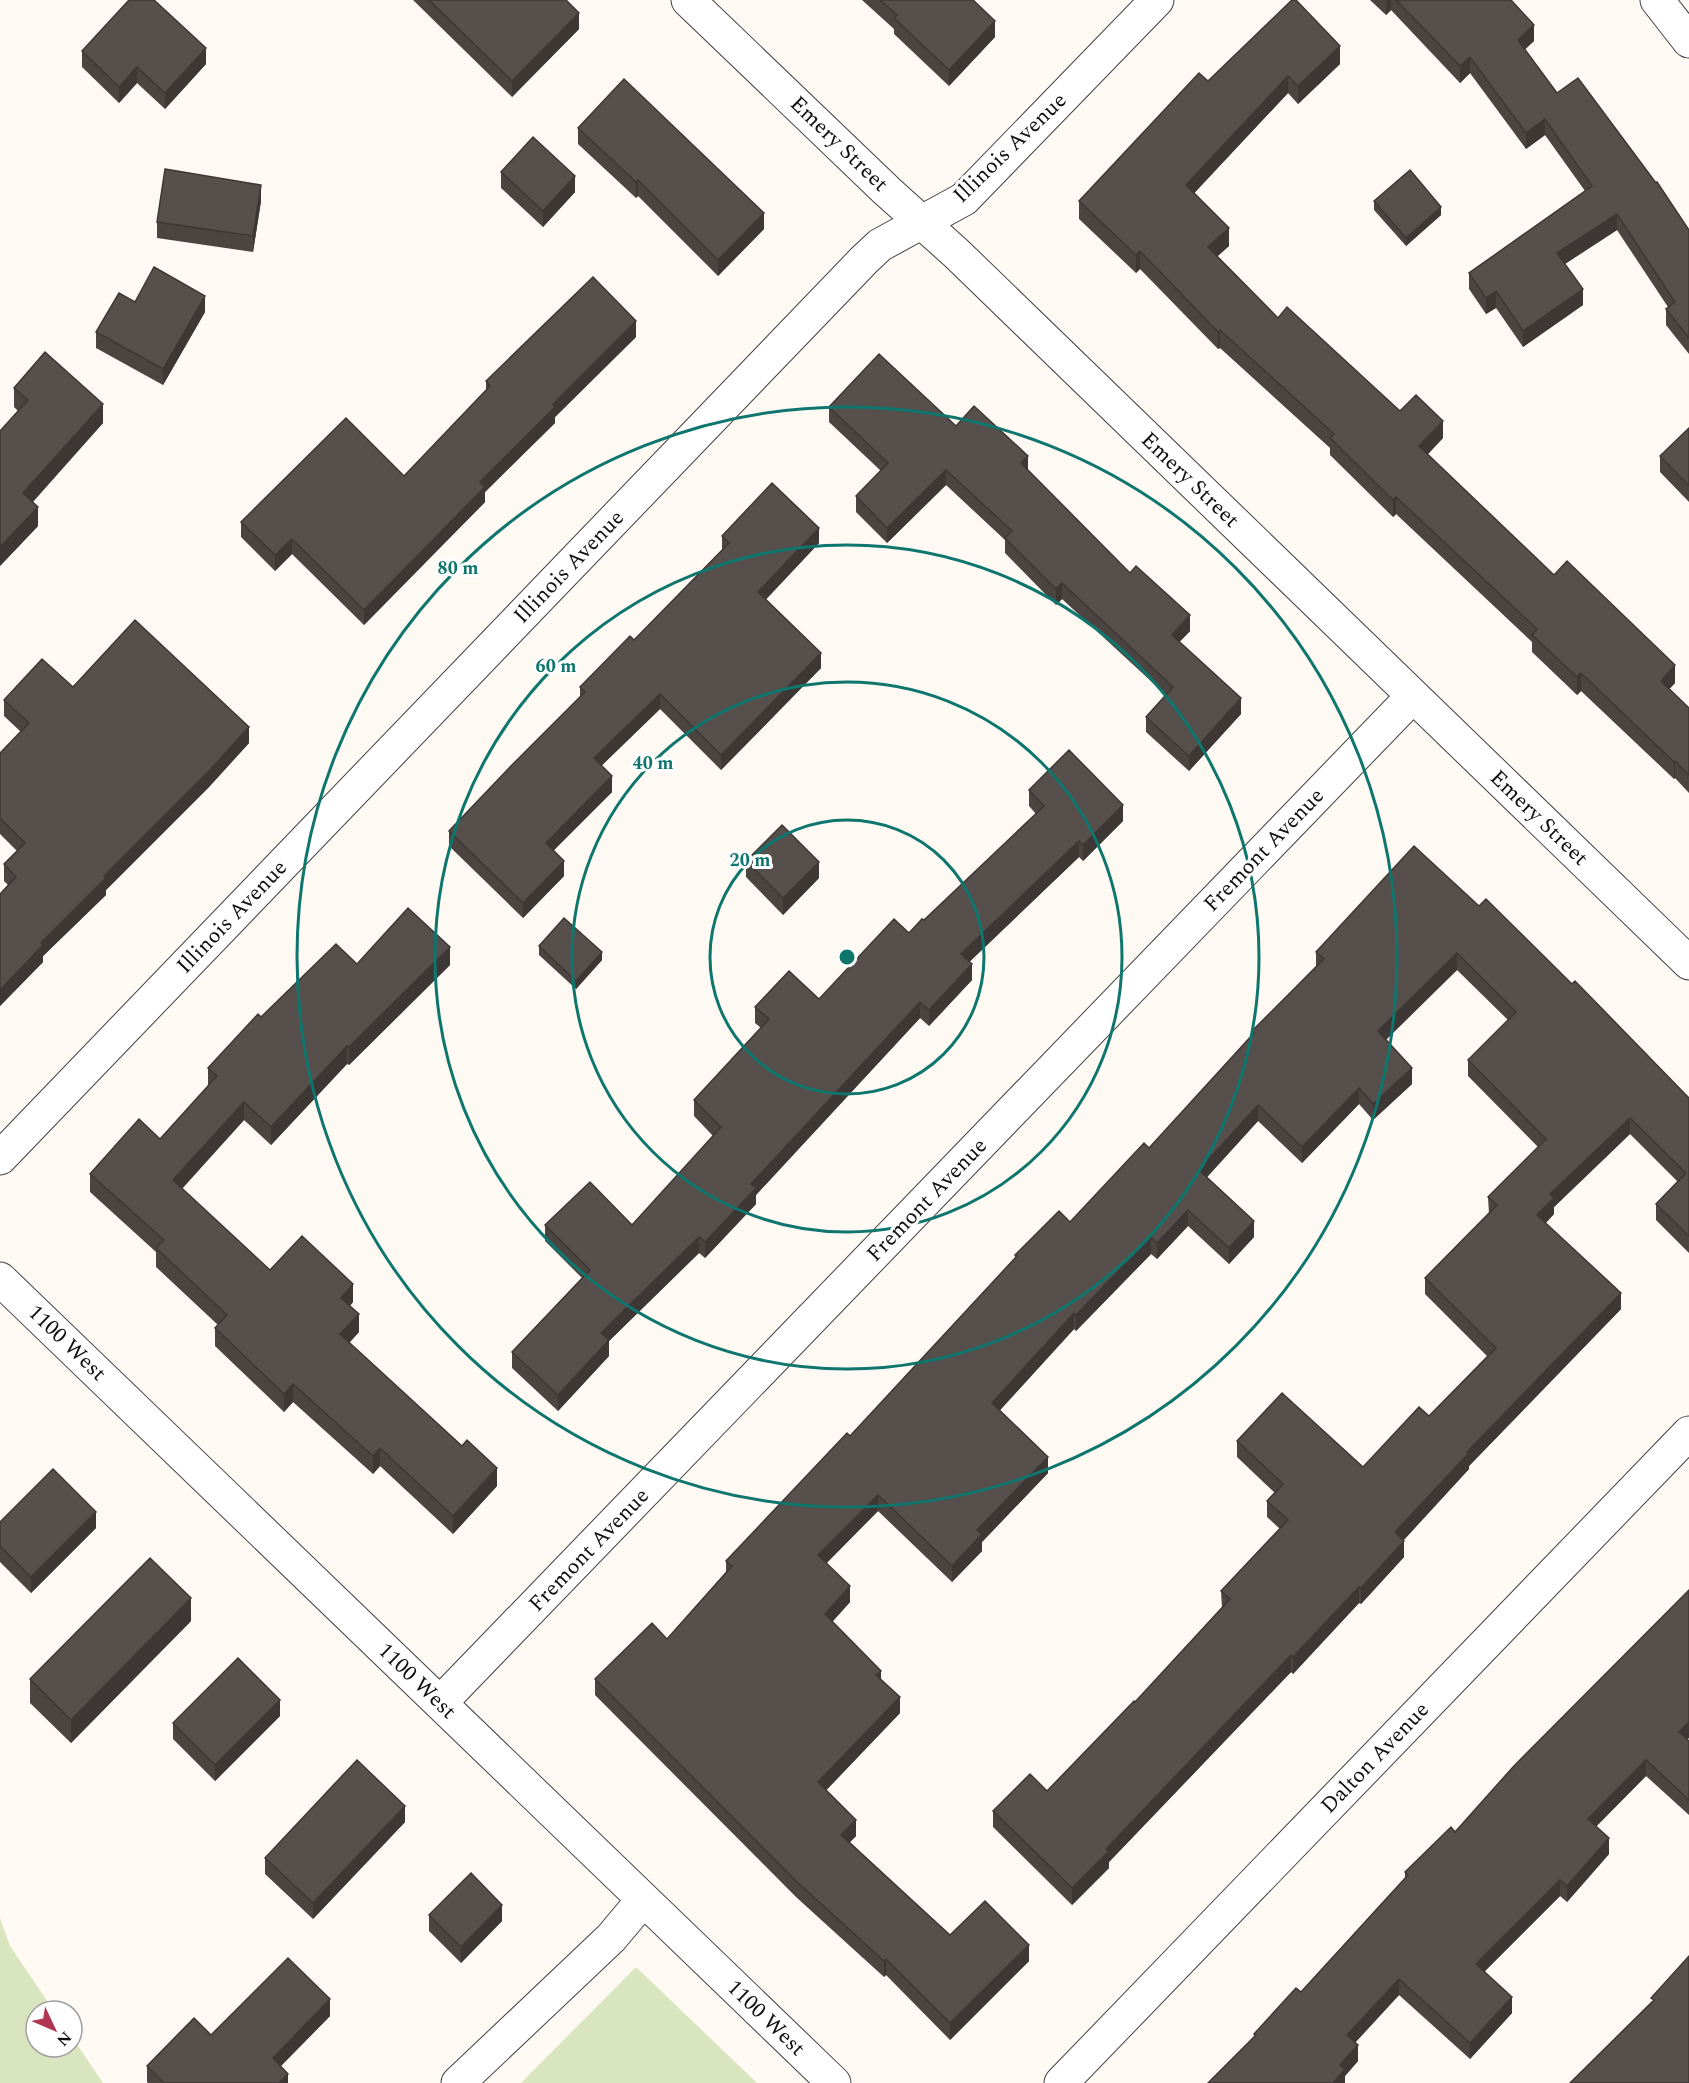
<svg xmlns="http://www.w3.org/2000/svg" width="1689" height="2083" font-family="Spectral,serif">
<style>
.green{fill:#d9e5bf}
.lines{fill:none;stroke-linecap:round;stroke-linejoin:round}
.minor-casing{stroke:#424242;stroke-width:35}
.minor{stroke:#fff;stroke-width:33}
.wall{fill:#4b4441}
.shaded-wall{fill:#3d3735}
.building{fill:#574f4c;stroke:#3d3735;stroke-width:1.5}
.ring{fill:none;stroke:#0f766e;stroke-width:3}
.labels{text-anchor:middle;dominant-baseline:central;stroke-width:6;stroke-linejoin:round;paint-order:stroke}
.street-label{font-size:22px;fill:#0f0f0f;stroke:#fff}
.centre{fill:#0f766e;stroke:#fff;stroke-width:3}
.ring-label{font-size:18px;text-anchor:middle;font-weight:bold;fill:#0f766e;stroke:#fff;stroke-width:6;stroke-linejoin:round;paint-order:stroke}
</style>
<rect width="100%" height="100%" fill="#fefaf3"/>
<path class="green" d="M0,1918L10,1946L54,2011H36V2047H72V2037L103,2083H0Z
M636,1967L757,2083H521Z"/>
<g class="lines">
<g class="minor-casing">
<path id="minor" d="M688,0L887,191L956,253L1689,963
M1657,0L1689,41
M0,1158L864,260L880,245L964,199L1157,0
M0,1279L834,2083
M440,1703L1413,696
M458,2083L611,1938L643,1900
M1061,2083L1689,1433"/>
</g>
<use href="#minor" class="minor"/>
</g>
<path class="wall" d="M413,0H566L579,29L512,97Z
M862,0H973L995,37L949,86L894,34V29Z
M1370,0H1511L1534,41L1525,49L1557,93L1689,230V354L1666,325V309L1668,307L1617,230L1565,264L1583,305L1523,347L1496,308L1486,314L1469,289V273L1585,191L1545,135L1526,149L1470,73L1460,83L1391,10L1386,15Z
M82,51L206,64L165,109L137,83L119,103L82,67Z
M1340,64L1298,104L1288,93L1194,193L1229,246L1217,256L1278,318L1400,411L1443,438L1427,454L1554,575L1675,683L1669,689L1689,708V793L1675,778L1674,779L1581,691L1577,695L1532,652V642L1396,514L1393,517L1330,455V448L1220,348L1218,349L1140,269L1136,273L1079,219V201L1208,81Z
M578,128L764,229L718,276L638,196L636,198L578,144Z
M501,172L575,192L543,227L501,188Z
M261,201L253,252L157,238V222Z
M1374,201L1441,215L1406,246L1374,210Z
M135,302L205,312L163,385L96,348V332Z
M636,337L555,417V423L485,492V502L364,625L292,554L275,571L241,537V522L404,476L486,390V381Z
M14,388L103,423L33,502L38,526L0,566L18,411L14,407Z
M829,407L956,426L1028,470L1130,573L1190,631L1179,642L1241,714L1189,771L1146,732V717L1166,695L1062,599L1056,605L1005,553V540L946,485L887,543L856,512V496L881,471L829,422Z
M1689,428V502L1660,472V456Z
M722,536L819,543L765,600L821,668L721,770L660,709L601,766L612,792L554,850L564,876L523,918L449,846V831L580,698V687L634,640L722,551Z
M73,687L249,743L209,787L106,890V895L43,956V962L0,1006V894L8,885L4,881V864L17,851L0,834V753L21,732L4,716V700Z
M1029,790L1123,821L1083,861L1079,857L969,962L972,980L929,1026L920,1018L756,1195V1204L705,1258L699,1253L609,1341V1356L558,1411L512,1368V1352L582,1278L545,1241V1225H632L713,1136L694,1116V1100L761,1028L755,1023V1007L819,999L909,933L924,920L1036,814L1029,806Z
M746,861L819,878L783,915L746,877Z
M1479,906L1572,984L1689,1098V1253L1656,1220V1204L1678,1182L1630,1134L1554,1207V1214L1546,1223L1621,1309L1469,1466V1469L1404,1540V1557L1361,1604L1359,1603L1293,1674L1291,1672L1109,1862V1868L1072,1905L993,1827V1811L1047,1791L1135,1702L1222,1608L1221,1591L1280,1529L1267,1517V1501L1275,1493L1237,1457V1441L1363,1467L1429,1416L1487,1356L1425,1294V1278L1489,1214L1488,1197L1538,1147L1468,1076V1060L1508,1020L1457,970L1386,1040L1412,1084L1373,1120L1359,1104L1302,1163L1258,1121L1207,1177L1254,1237L1229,1264L1188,1226L1157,1259L1151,1254L1076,1331L1074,1329L1000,1410L1048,1473L982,1542V1551L952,1582L878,1511L826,1563L850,1602L832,1622L881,1680L900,1713L826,1790L856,1836L850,1842L950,1935L1029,1961L950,2040L886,1975L884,1977L796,1897L595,1695V1679L667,1639L726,1572V1561L850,1436L1015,1258V1255L1070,1222L1149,1148L1252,1035V1031L1316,966V952Z
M539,946L602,960L576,989L539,955Z
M357,964L450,965L349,1065L347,1064L271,1145L244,1120L182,1189L270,1270L353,1302L350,1306L359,1332L349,1343L497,1486L453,1534L380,1466L373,1474L293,1402L284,1412L215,1346V1328L218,1325L156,1267V1252L90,1192V1174L160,1139L208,1086V1068L261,1017Z
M0,1522L96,1528L31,1593L0,1562Z
M191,1621L71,1743L30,1703V1679Z
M280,1716L215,1781L173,1739V1723Z
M1689,1738L1687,1739L1689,1741V1815L1646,1776L1596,1826L1609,1854L1567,1902L1560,1896L1485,1971L1512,2013L1470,2059L1399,1995L1355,2043L1358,2061L1345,2076V2083L1254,2037V2034L1301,1992L1405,1878V1872L1455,1832Z
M405,1822L313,1919L265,1874V1858Z
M429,1915L502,1921L461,1963L429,1931Z
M330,2016L281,2066L288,2083H148L147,2082V2066L211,2035Z"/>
<path class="shaded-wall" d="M1386,0H1391V10L1386,15Z
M579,13V29L512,97V81Z
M995,21V37L949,86V70Z
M1534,25V41L1518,56V40Z
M1340,46V64L1298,104V86Z
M206,48V64L165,109V93Z
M1470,57V73L1460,83V66Z
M137,67V83L119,103V87Z
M1288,76V93L1186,202V185Z
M1545,119V135L1526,149V133Z
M575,176V192L543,227V211Z
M638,180V196L636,198V182Z
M261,185V201L253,252V236Z
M1441,207V215L1406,246V238Z
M764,213V229L718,276V260Z
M1617,214V230L1557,269V253Z
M1229,228V246L1208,265V247Z
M1140,251V269L1136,273V255Z
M1583,289V305L1523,347V331Z
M1496,291V308L1486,314V298Z
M205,296V312L163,385V369Z
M636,321V337L555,417V423L485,492V502L364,625V610L480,482L553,404Z
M1220,330V348L1218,349V332Z
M103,404V423L23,512V493Z
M1443,421V438L1419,464V446Z
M1028,456V471L1021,463Z
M946,470V485L887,543V528Z
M1396,497V514L1393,517V500Z
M38,507V526L0,566V547Z
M819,528V543L758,608V592Z
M292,539V554L275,571V555Z
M1062,583V599L1056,605V589Z
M1190,615V631L1172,650V635Z
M821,653V668L721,770V755Z
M1675,665V683L1661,698V681Z
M1581,673V691L1577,695V677Z
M660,694V709L594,773V758Z
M1241,698V714L1189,771V756Z
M249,727V743L209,787L106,890V895L43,956V962L0,1006V990L41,943L104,876Z
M1675,761V778L1674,779V762Z
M612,776V792L546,858V843Z
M1123,805V821L1083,861V845Z
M1079,841V857L961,970V954Z
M564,861V876L523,918V903Z
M819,862V878L783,915V898Z
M450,947V965L349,1065V1047Z
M602,952V960L576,989V981Z
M1457,953V970L1378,1047V1031Z
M972,964V980L929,1026V1010Z
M920,1002V1018L756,1195V1204L705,1258V1242L751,1184Z
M347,1046V1064L271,1145V1127Z
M1412,1068V1084L1373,1120V1104Z
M1359,1088V1104L1302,1163V1147Z
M244,1102V1120L173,1198V1180Z
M1258,1105V1121L1199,1186V1170Z
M1630,1118V1134L1554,1207V1214L1537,1231V1215L1550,1194Z
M1188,1210V1226L1157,1259V1243Z
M1254,1221V1237L1229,1264V1248Z
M699,1237V1253L609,1341V1356L558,1411V1395L601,1333Z
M1151,1237V1254L1076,1331V1315Z
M353,1284V1302L341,1316V1298Z
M1621,1293V1309L1469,1466V1469L1395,1549V1532L1467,1452Z
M1074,1313V1329L992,1419V1403Z
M359,1314V1332L340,1353V1334Z
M293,1384V1402L284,1412V1394Z
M380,1448V1466L373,1474V1456Z
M1048,1457V1473L982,1542V1551L952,1582V1566L977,1530Z
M497,1468V1486L453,1534V1516Z
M878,1495V1511L818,1572V1555Z
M96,1512V1528L31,1593V1577Z
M1404,1541V1557L1361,1604V1588Z
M850,1586V1602L825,1630V1614Z
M1359,1587V1603L1293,1674V1657Z
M191,1598V1621L71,1743V1720Z
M1291,1655V1672L1109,1862V1868L1072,1905V1888L1106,1849Z
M881,1671V1687L876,1675Z
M900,1697V1713L818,1799V1782Z
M280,1700V1716L215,1781V1765Z
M1689,1722V1738L1679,1748V1732Z
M1646,1760V1776L1588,1835V1819Z
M405,1806V1822L313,1919V1903Z
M856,1820V1836L841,1851V1835Z
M1609,1838V1854L1567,1902V1886Z
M1560,1880V1896L1476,1980V1964Z
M502,1905V1921L461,1963V1947Z
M1029,1945V1961L950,2040V2023Z
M886,1959V1975L884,1977V1961Z
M1399,1979V1995L1347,2051V2035Z
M1512,1997V2013L1470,2059V2043Z
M330,1999V2016L273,2074V2058Z
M1358,2045V2061L1345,2076V2083H1333L1340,2065Z
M288,2074V2083H279Z"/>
<path class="building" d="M129,0H154L206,48L165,93L137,67L119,87L82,51Z
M429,0H566L579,13L512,81Z
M880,0H973L995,21L949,70L894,18L897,15Z
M1292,0H1296L1340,46L1298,86L1288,76L1186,185L1229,228L1208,247L1278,318L1287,307L1400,411L1416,395L1443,421L1419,446L1554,575L1567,561L1675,665L1661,681L1689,708V775L1675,761L1674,762L1581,673L1577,677L1532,635L1537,629L1396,497L1393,500L1330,438L1334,434L1220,330L1218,332L1140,251L1136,255L1079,201L1199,73L1208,81Z
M1396,0H1511L1534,25L1518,40L1557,93L1578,78L1656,183L1657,182L1689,230V338L1666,309L1675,302L1617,214L1557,253L1583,289L1523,331L1496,291L1486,298L1469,273L1592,186L1545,119L1526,133L1470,57L1460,66Z
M624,79L764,213L718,260L638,180L636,182L578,128Z
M533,137L575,176L543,211L501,172Z
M165,169L261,185L253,236L157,222Z
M1410,170L1441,207L1406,238L1374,201Z
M154,267L205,296L163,369L96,332L119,293L135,302Z
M593,277L636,321L553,404L555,407L480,482L485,487L364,610L292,539L275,555L241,522L346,418L404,476L490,386L486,381Z
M45,352L103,404L23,493L38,507L0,547V431L28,400L14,388Z
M879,354L956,426L974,406L1028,456L1021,463L1130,573L1136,566L1190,615L1172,635L1241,698L1189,756L1146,717L1173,687L1062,583L1056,589L1005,538L1012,531L946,470L887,528L856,496L888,463L829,407Z
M1689,428V486L1660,456Z
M772,483L819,528L758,592L821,653L721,755L660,694L594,758L612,776L546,843L564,861L523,903L449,831L510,767L585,692L580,687L630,636L634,640L729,543L722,536Z
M135,620L249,727L209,771L104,876L106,878L41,943L43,945L0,990V894L16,877L4,864L25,843L0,818V753L29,723L4,700L42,659L73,687Z
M1069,750L1123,805L1083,845L1079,841L961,954L972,964L929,1010L920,1002L751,1184L756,1188L705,1242L699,1237L601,1333L609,1340L558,1395L512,1352L590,1270L545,1225L590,1182L632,1225L721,1127L694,1100L769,1019L755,1007L789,971L819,999L894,919L909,933L922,919L924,920L1044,806L1029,790Z
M782,825L819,862L783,898L746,861Z
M1414,846L1479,906L1486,899L1572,984L1575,981L1689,1098V1236L1656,1204L1686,1173L1630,1118L1550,1194L1554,1198L1537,1215L1621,1293L1467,1452L1469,1453L1395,1532L1404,1541L1361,1588L1359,1587L1293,1657L1291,1655L1106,1849L1109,1851L1072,1888L993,1811L1030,1774L1047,1791L1134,1701L1135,1702L1230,1599L1221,1591L1288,1520L1267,1501L1283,1484L1237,1441L1282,1393L1363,1467L1419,1407L1429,1416L1496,1348L1425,1278L1497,1205L1488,1197L1546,1139L1468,1060L1516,1012L1457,953L1378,1031L1412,1068L1373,1104L1359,1088L1302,1147L1258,1105L1199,1170L1254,1221L1229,1248L1188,1210L1157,1243L1151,1237L1076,1315L1074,1313L992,1403L1048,1457L977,1530L982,1534L952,1566L878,1495L818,1555L850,1586L825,1614L881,1671L876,1675L900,1697L818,1782L856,1820L841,1835L950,1935L985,1901L1029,1945L950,2023L886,1959L884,1961L796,1881L595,1679L652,1623L667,1639L732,1566L726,1561L847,1433L850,1436L1017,1256L1015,1255L1059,1211L1070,1222L1144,1143L1149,1148L1254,1033L1252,1031L1324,959L1316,952Z
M408,908L450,947L349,1047L347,1046L271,1127L244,1102L173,1180L270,1270L302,1236L353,1284L341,1298L359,1314L340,1334L462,1446L467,1440L497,1468L453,1516L380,1448L373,1456L293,1384L284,1394L215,1328L227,1315L156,1248L164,1240L90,1174L139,1119L160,1139L217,1076L208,1068L258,1014L261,1017L336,944L357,964Z
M564,918L602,952L576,981L539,946Z
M53,1469L96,1512L31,1577L0,1546V1522Z
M150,1558L191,1598L71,1720L30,1679Z
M1689,1590V1722L1679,1732L1689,1741V1800L1646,1760L1588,1819L1609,1838L1567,1886L1560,1880L1476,1964L1512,1997L1470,2043L1399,1979L1347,2035L1358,2045L1340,2065L1345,2069L1333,2083H1208L1256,2035L1254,2034L1296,1988L1301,1992L1408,1875L1405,1872L1451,1827L1455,1832L1513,1767Z
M238,1658L280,1700L215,1765L173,1723Z
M357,1760L405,1806L313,1903L265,1858Z
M471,1873L502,1905L461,1947L429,1915Z
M1689,1956V2083H1570L1654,2000L1651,1998Z
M288,1958L330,1999L273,2058L288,2074L279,2083H164L147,2066L194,2018L211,2035Z"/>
<g class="ring">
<circle cx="847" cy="957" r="137"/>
<circle cx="847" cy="957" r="275"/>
<circle cx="847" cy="957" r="412"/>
<circle cx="847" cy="957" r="550"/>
</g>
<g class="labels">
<g class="street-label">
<text transform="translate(839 144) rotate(44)">Emery Street</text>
<text transform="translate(1010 148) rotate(-44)">Illinois Avenue</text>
<text transform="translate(1190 480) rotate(44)">Emery Street</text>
<text transform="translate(569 567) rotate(-46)">Illinois Avenue</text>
<text transform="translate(1539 818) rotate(44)">Emery Street</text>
<text transform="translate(1264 850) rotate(-46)">Fremont Avenue</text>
<text transform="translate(232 917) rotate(-46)">Illinois Avenue</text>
<text transform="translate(927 1200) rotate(-46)">Fremont Avenue</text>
<text transform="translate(67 1343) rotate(44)">1100 West</text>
<text transform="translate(589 1550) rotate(-46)">Fremont Avenue</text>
<text transform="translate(417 1681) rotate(44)">1100 West</text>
<text transform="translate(1375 1758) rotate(-46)">Dalton Avenue</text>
<text transform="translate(766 2018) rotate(44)">1100 West</text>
</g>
</g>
<circle cx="847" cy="957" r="9" class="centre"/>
<g class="ring-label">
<text x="458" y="574">80 m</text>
<text x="556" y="672">60 m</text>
<text x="653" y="769">40 m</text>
<text x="750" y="866">20 m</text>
</g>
<g transform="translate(54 2029) rotate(134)"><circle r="28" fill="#ffffff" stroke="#9f9f9f" stroke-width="1.5"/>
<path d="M0-4.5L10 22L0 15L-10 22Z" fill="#b13550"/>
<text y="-9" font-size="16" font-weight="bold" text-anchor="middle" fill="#0f0f0f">N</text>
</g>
</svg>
